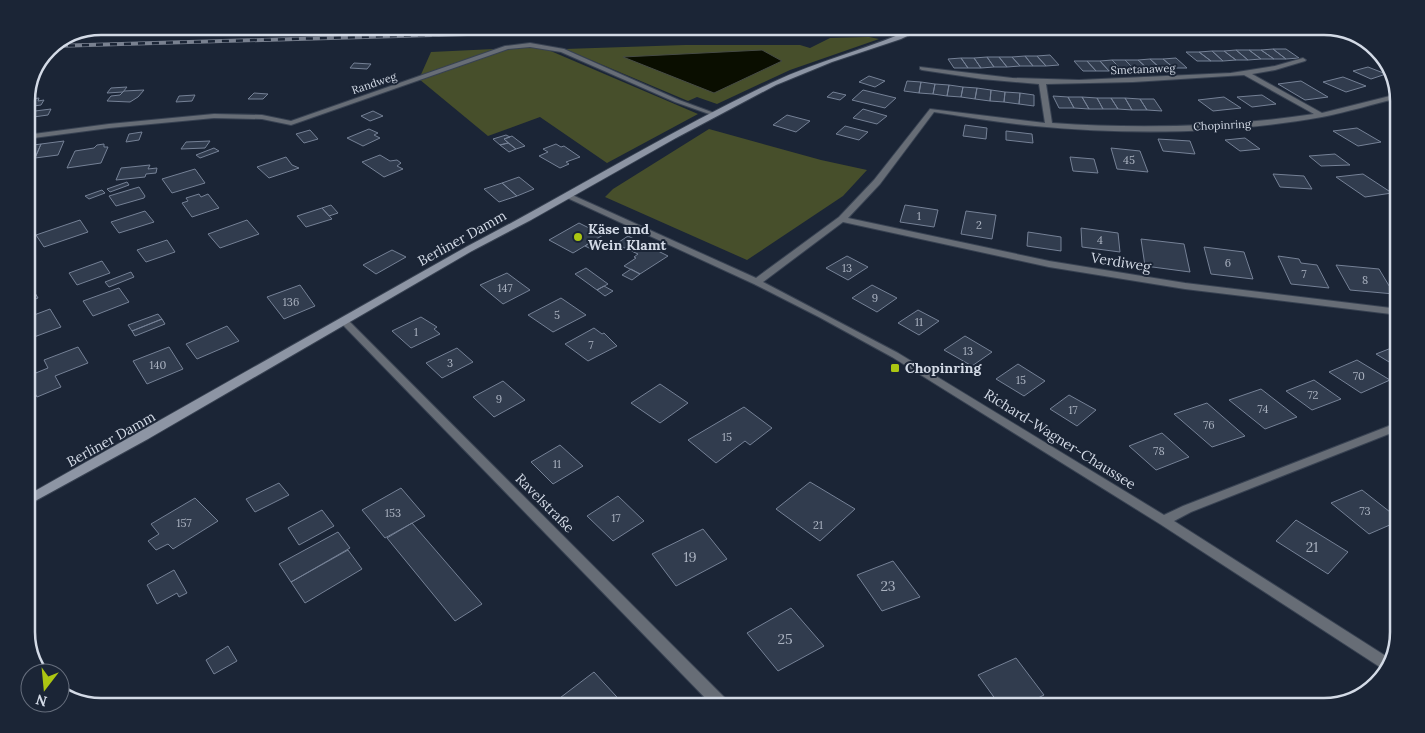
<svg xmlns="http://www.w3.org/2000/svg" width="1425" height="733" font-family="Lora,serif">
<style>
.green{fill:#474f2b}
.water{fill:#0a0e00;stroke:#464b45}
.building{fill:#313c4e;stroke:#758196}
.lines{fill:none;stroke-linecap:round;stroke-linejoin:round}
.minor-casing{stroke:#384252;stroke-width:2}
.secondary-casing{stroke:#384252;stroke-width:2}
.minor{fill:#676d76;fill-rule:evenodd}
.secondary{fill:#8d95a4;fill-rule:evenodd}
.rail-casing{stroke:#798190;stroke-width:4}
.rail{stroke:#1b2536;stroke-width:2.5;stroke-dasharray:7;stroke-linecap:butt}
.poi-dot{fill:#acc612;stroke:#1b2536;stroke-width:2}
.labels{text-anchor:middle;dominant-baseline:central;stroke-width:4;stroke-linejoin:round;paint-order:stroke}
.far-street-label{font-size:11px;fill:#d3dae6;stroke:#1b2536}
.number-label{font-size:11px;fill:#aab2c0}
.poi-label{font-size:14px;font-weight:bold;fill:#d3dae6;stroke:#1b2536;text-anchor:start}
.street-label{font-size:14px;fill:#d3dae6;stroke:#1b2536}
.near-number-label{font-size:14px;fill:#aab2c0}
.rim{fill:none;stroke:#d3dae6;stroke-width:2.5}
</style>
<rect width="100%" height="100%" fill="#1b2536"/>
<path class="green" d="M101,26H380L80,35Z
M869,37L879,39L790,70L717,104L697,97L688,101L565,49L685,45H800L810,48L830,38Z
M539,47L546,49L698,114L607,163L540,117L488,136L419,79L431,52Z
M709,129L821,160L867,170L843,196L747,260L605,197L613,189Z"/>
<path class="water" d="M762,50L782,61L714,93L623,57Z"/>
<path class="building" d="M1273,49H1286L1299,58L1286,59Z
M1273,49L1286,59H1274L1261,50Z
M1236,50L1248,60H1236L1224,51Z
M1236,50H1249L1261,59L1248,60Z
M1249,50H1261L1274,59H1261Z
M1212,51H1224L1236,60L1223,61Z
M1212,51L1223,61H1211L1199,52Z
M1186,52H1199L1211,61H1197Z
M1050,55L1059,65L1046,66L1037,56Z
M1025,56L1033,66H1020L1012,57Z
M1025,56H1037L1046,66H1033Z
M987,57H999L1007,67H994Z
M987,57L994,67L981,68L974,58Z
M999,57H1012L1020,66L1007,67Z
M961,58L968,68H954L948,59Z
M961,58H974L981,68H968Z
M1176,58L1187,68H1174L1163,59Z
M1150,59L1161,69H1148L1138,60Z
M1150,59H1163L1174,68L1161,69Z
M1112,60L1122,70L1109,71L1100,61Z
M1112,60H1125L1135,70H1122Z
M1125,60H1138L1148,69L1135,70Z
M1074,61H1087L1096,71H1083Z
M1087,61H1100L1109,71H1096Z
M354,63L371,64L367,69L350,68Z
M1368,67L1386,74L1371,79L1353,71Z
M869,76L885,81L875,87L859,82Z
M1343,77L1366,86L1346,92L1323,82Z
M907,81L921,82L919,93L904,91Z
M1301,81L1328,97L1305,100L1278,84Z
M921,82L935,84L933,94L919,93Z
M935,84L949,85L947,96L933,94Z
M949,85L963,87L961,97L947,96Z
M127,87L123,92L107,93L111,88Z
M963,87L977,88L975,99L961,97Z
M977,88L991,90L990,101L975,99Z
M144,90L138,97L130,102L107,101L111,96L120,95L124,91Z
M863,90L896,98L885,108L852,100Z
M991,90L1005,92L1004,102L990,101Z
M833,92L846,95L840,100L827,97Z
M1005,92L1020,93L1019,104L1004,102Z
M254,93L268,94L263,99H248Z
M1020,93L1034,95V106L1019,104Z
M195,95L192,101L176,102L179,96Z
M1262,95L1276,104L1252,107L1237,97Z
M1053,96L1068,97L1074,108H1059Z
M1068,97H1082L1089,109L1074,108Z
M1082,97L1097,98L1103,109H1089Z
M1224,97L1241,108L1213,111L1198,100Z
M39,98L38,101L44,100L41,105L27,107L31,99Z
M1097,98H1111L1118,109H1103Z
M1111,98H1125L1132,110L1118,109Z
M1125,98L1140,99L1147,110H1132Z
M1140,99H1154L1162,111L1147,110Z
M51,109L48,115L26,118L27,112Z
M863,109L887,116L877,124L853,118Z
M373,111L383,116L370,121L361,116Z
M787,115L810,121L796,132L773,125Z
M965,125L987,128L986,139L963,136Z
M845,126L868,132L859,140L836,134Z
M1357,128L1381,142L1358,146L1333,131Z
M369,129L378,133L374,135L380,138L363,146L347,138Z
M310,130L318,139L304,143L296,134Z
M1006,131L1032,134L1033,143L1006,140Z
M142,132L139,140L126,142L129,134Z
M506,135L510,137L504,139L508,143L500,145L493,139Z
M512,136L525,146L516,149L504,139Z
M1245,138L1260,149L1240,151L1225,140Z
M1158,139L1190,141L1195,154L1163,151Z
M64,141L58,155L35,158L41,144Z
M210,141L205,148L181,149L186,142Z
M508,143L516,149L509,152L500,145Z
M41,144L35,158L26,159V146Z
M104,144V147H108L101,163L67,168L75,151L94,148L97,145Z
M556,144L561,147L564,146L580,157L566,162L569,164L560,168L539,156L548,152L543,149Z
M214,148L219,151L200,158L196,155Z
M1111,148L1140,151L1148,172L1117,169Z
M1335,154L1350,165L1321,166L1309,156Z
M380,155L390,161L397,160L401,163L397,166L403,169L384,177L362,162Z
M286,157L292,165L299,168L269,178L257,167Z
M1070,157L1094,159L1098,173L1073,171Z
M150,165L148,169L157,168L156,173L146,174L145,177L116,180L121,168Z
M195,169L205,183L172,193L162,179Z
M1273,174L1304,176L1312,189L1280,187Z
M1363,174L1392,193L1365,197L1336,177Z
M519,177L534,189L517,196L502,183Z
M127,182L129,185L110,192L107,189Z
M502,183L517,196L499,202L484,189Z
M139,187L145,196L144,198L116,206L109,196Z
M102,190L105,193L89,199L85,196Z
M199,194L201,197L208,194L219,208L192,217L182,203L188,201L186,198Z
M331,205L338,213L329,216L322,208Z
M905,205L938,210L934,227L900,222Z
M322,208L332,219L306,227L297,216Z
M145,211L154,222L119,233L111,222Z
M966,211L996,215L992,239L961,234Z
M80,220L88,232L44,247L36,235Z
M247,220L259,234L220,248L208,234Z
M579,223L603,235L573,253L549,240Z
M1081,228L1118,233L1120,252L1082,247Z
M1028,232L1061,237V251L1027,246Z
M628,236L668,256L640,274L624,266L636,258L634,257L638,254L616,244Z
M597,238L602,241L591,249L585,246Z
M1141,239L1184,244L1190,272L1145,266Z
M167,240L175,252L146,262L137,250Z
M1204,247L1244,252L1253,279L1211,274Z
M392,250L406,257L376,274L363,265Z
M847,256L868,267L848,280L826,268Z
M1278,256L1299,259L1301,263L1317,265L1329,288L1291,284Z
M102,261L110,273L77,285L69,273Z
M1336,265L1379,269L1394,294L1350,290Z
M586,268L608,284L597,290L575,274Z
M631,269L640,274L632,280L622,275Z
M131,272L134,277L109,287L105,282Z
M507,273L530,290L503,304L480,285Z
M300,285L315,306L284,319L267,297Z
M872,285L897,298L877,312L852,298Z
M31,286L38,298L26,303V288Z
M604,286L613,291L605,296L597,290Z
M119,288L129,302L93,316L83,301Z
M561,298L586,315L553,332L528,315Z
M50,309L61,327L26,340V318Z
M918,310L939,321L919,335L898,323Z
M158,314L162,319L132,331L128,325Z
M421,317L437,327L434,329L440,334L411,348L392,331Z
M162,319L165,324L135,336L132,331Z
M227,326L239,341L197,359L186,344Z
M594,328L602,334L604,333L617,346L588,361L565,344Z
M965,336L992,352L972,366L944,350Z
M1399,345V368L1376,354Z
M78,347L88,363L55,376L61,387L37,397L26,377L48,368L44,360Z
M169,347L183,369L147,384L133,361Z
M457,348L473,362L442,378L426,363Z
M1357,360L1390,380L1361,393L1329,372Z
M1018,364L1045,381L1024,396L996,379Z
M1314,380L1341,399L1312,410L1286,391Z
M503,381L525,400L494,417L473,397Z
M660,384L688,403L660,423L631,403Z
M1261,389L1297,417L1265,429L1229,400Z
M1069,395L1096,410L1077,426L1050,409Z
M1207,403L1245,436L1212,447L1174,414Z
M744,407L772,428L750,445L745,441L716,463L688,440Z
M1162,433L1189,457L1156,470L1129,446Z
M560,445L583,466L553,484L531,462Z
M810,482L855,509L820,541L776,509Z
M279,483L289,495L255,512L246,499Z
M401,488L425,516L385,538L362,510Z
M1362,490L1399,519V521L1369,534L1331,503Z
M618,496L644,521L613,541L587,516Z
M195,498L218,521L173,549L168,544L156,550L148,541L159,534L151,524Z
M322,510L334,526L299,545L288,528Z
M1296,520L1348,552L1328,574L1276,541Z
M412,523L482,604L455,621L387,538Z
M703,529L727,559L676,586L652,554Z
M338,532L350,548L291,582L279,564Z
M348,550L362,569L305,603L291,582Z
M893,561L920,597L882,611L857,575Z
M174,570L187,593L179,597L177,593L157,604L147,585Z
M791,608L824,646L778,671L747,633Z
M228,646L237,661L214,674L206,660Z
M1016,658L1044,695L1020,707H1001L978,675Z
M594,672L626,707H548Z
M891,699L895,707H874Z"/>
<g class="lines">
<g class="minor-casing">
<path id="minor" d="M530,43L564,49L679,100L717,114L712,115L675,102L561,52L530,47L508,49L291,125L262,119L214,118L109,128L26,139V135L109,124L214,114L262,115L291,121L505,46Z
M1303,58L1306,60L1305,61L1275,70L1252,74L1322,113L1398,94L1399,98C1373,104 1348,112 1322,117C1228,134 1129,135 1035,126C1001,123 968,117 934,112L880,184L848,218L1049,261L1185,283L1399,309V315L1185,289L1049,267L843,222L763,282L898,353L1164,515L1183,506L1399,422V430L1191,512L1174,521L1392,660L1391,665L1386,671L1160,524L892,357L819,317L754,284L563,196L567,194H570L756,278L839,217L874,180L930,109L1045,123L1039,84L982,79L922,70L920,69V67L1012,78L1079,80L1231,73L1275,66ZM1244,75L1314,114C1227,127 1140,129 1052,123L1046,84L1133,82Z
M344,318L347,319L729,702L731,707H714L341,323L339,321L341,319Z"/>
</g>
<g class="secondary-casing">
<path id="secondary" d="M920,26H928L901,39L832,62L776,85L676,138L531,220L472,251L148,439L26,506V496L466,247C568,194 666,133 771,83C819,60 871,48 920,26Z"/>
</g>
<use href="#minor" class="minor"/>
<use href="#secondary" class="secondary"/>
<g class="rail-casing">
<path id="rail" d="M54,46L737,26"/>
</g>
<use href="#rail" class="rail"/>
</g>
<g class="poi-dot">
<circle cx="578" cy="237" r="5"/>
<rect x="890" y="363" width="10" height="10" rx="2.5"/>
</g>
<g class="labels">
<g class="far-street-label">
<text transform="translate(1143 69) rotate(-2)">Smetanaweg</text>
<text transform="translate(374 83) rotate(-19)">Randweg</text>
<text transform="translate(1222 125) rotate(-3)">Chopinring</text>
</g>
<g class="number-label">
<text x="1129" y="160">45</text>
<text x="919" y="216">1</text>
<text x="979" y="225">2</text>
<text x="1100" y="240">4</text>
<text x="1228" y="263">6</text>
<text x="847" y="268">13</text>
<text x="1304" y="274">7</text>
<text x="1365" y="280">8</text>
<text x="505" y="288">147</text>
<text x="875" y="298">9</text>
<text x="291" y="302">136</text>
<text x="557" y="315">5</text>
<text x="919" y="322">11</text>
<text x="416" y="332">1</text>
<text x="591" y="345">7</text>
<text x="968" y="351">13</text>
<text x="450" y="363">3</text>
<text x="158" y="365">140</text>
<text x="1359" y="376">70</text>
<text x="1021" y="380">15</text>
<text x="1313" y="395">72</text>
<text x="499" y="399">9</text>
<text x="1263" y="409">74</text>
<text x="1073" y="410">17</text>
<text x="1209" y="425">76</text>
<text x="727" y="437">15</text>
<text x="1159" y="451">78</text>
<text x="557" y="464">11</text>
<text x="1365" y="511">73</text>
<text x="393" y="513">153</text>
<text x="616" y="518">17</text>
<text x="184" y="523">157</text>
<text x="818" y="525">21</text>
</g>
<g class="poi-label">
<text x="588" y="229">Käse und<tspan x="588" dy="16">Wein Klamt</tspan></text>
<text x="905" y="368">Chopinring</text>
</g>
<g class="street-label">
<text transform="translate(462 238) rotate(-29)">Berliner Damm</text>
<text transform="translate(1121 262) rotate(9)">Verdiweg</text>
<text transform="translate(111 439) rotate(-29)">Berliner Damm</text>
<text transform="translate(1060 439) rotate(32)">Richard-Wagner-Chaussee</text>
<text transform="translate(545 503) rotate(45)">Ravelstraße</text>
</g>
<g class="near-number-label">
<text x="1312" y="547">21</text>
<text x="690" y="557">19</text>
<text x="888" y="586">23</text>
<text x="785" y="639">25</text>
</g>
</g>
<path d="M0 0H1425V733H0ZM101 35H1324A66 66 0 0 1 1390 101V632A66 66 0 0 1 1324 698H101A66 66 0 0 1 35 632V101A66 66 0 0 1 101 35Z" fill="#1b2536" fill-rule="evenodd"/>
<path class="rim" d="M101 35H1324A66 66 0 0 1 1390 101V632A66 66 0 0 1 1324 698H101A66 66 0 0 1 35 632V101A66 66 0 0 1 101 35Z"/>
<g transform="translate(45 688) rotate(196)"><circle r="24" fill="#1b2536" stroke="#656d7c"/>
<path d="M0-4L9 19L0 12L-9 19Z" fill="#acc612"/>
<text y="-8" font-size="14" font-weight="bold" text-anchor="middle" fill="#d3dae6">N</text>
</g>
</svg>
